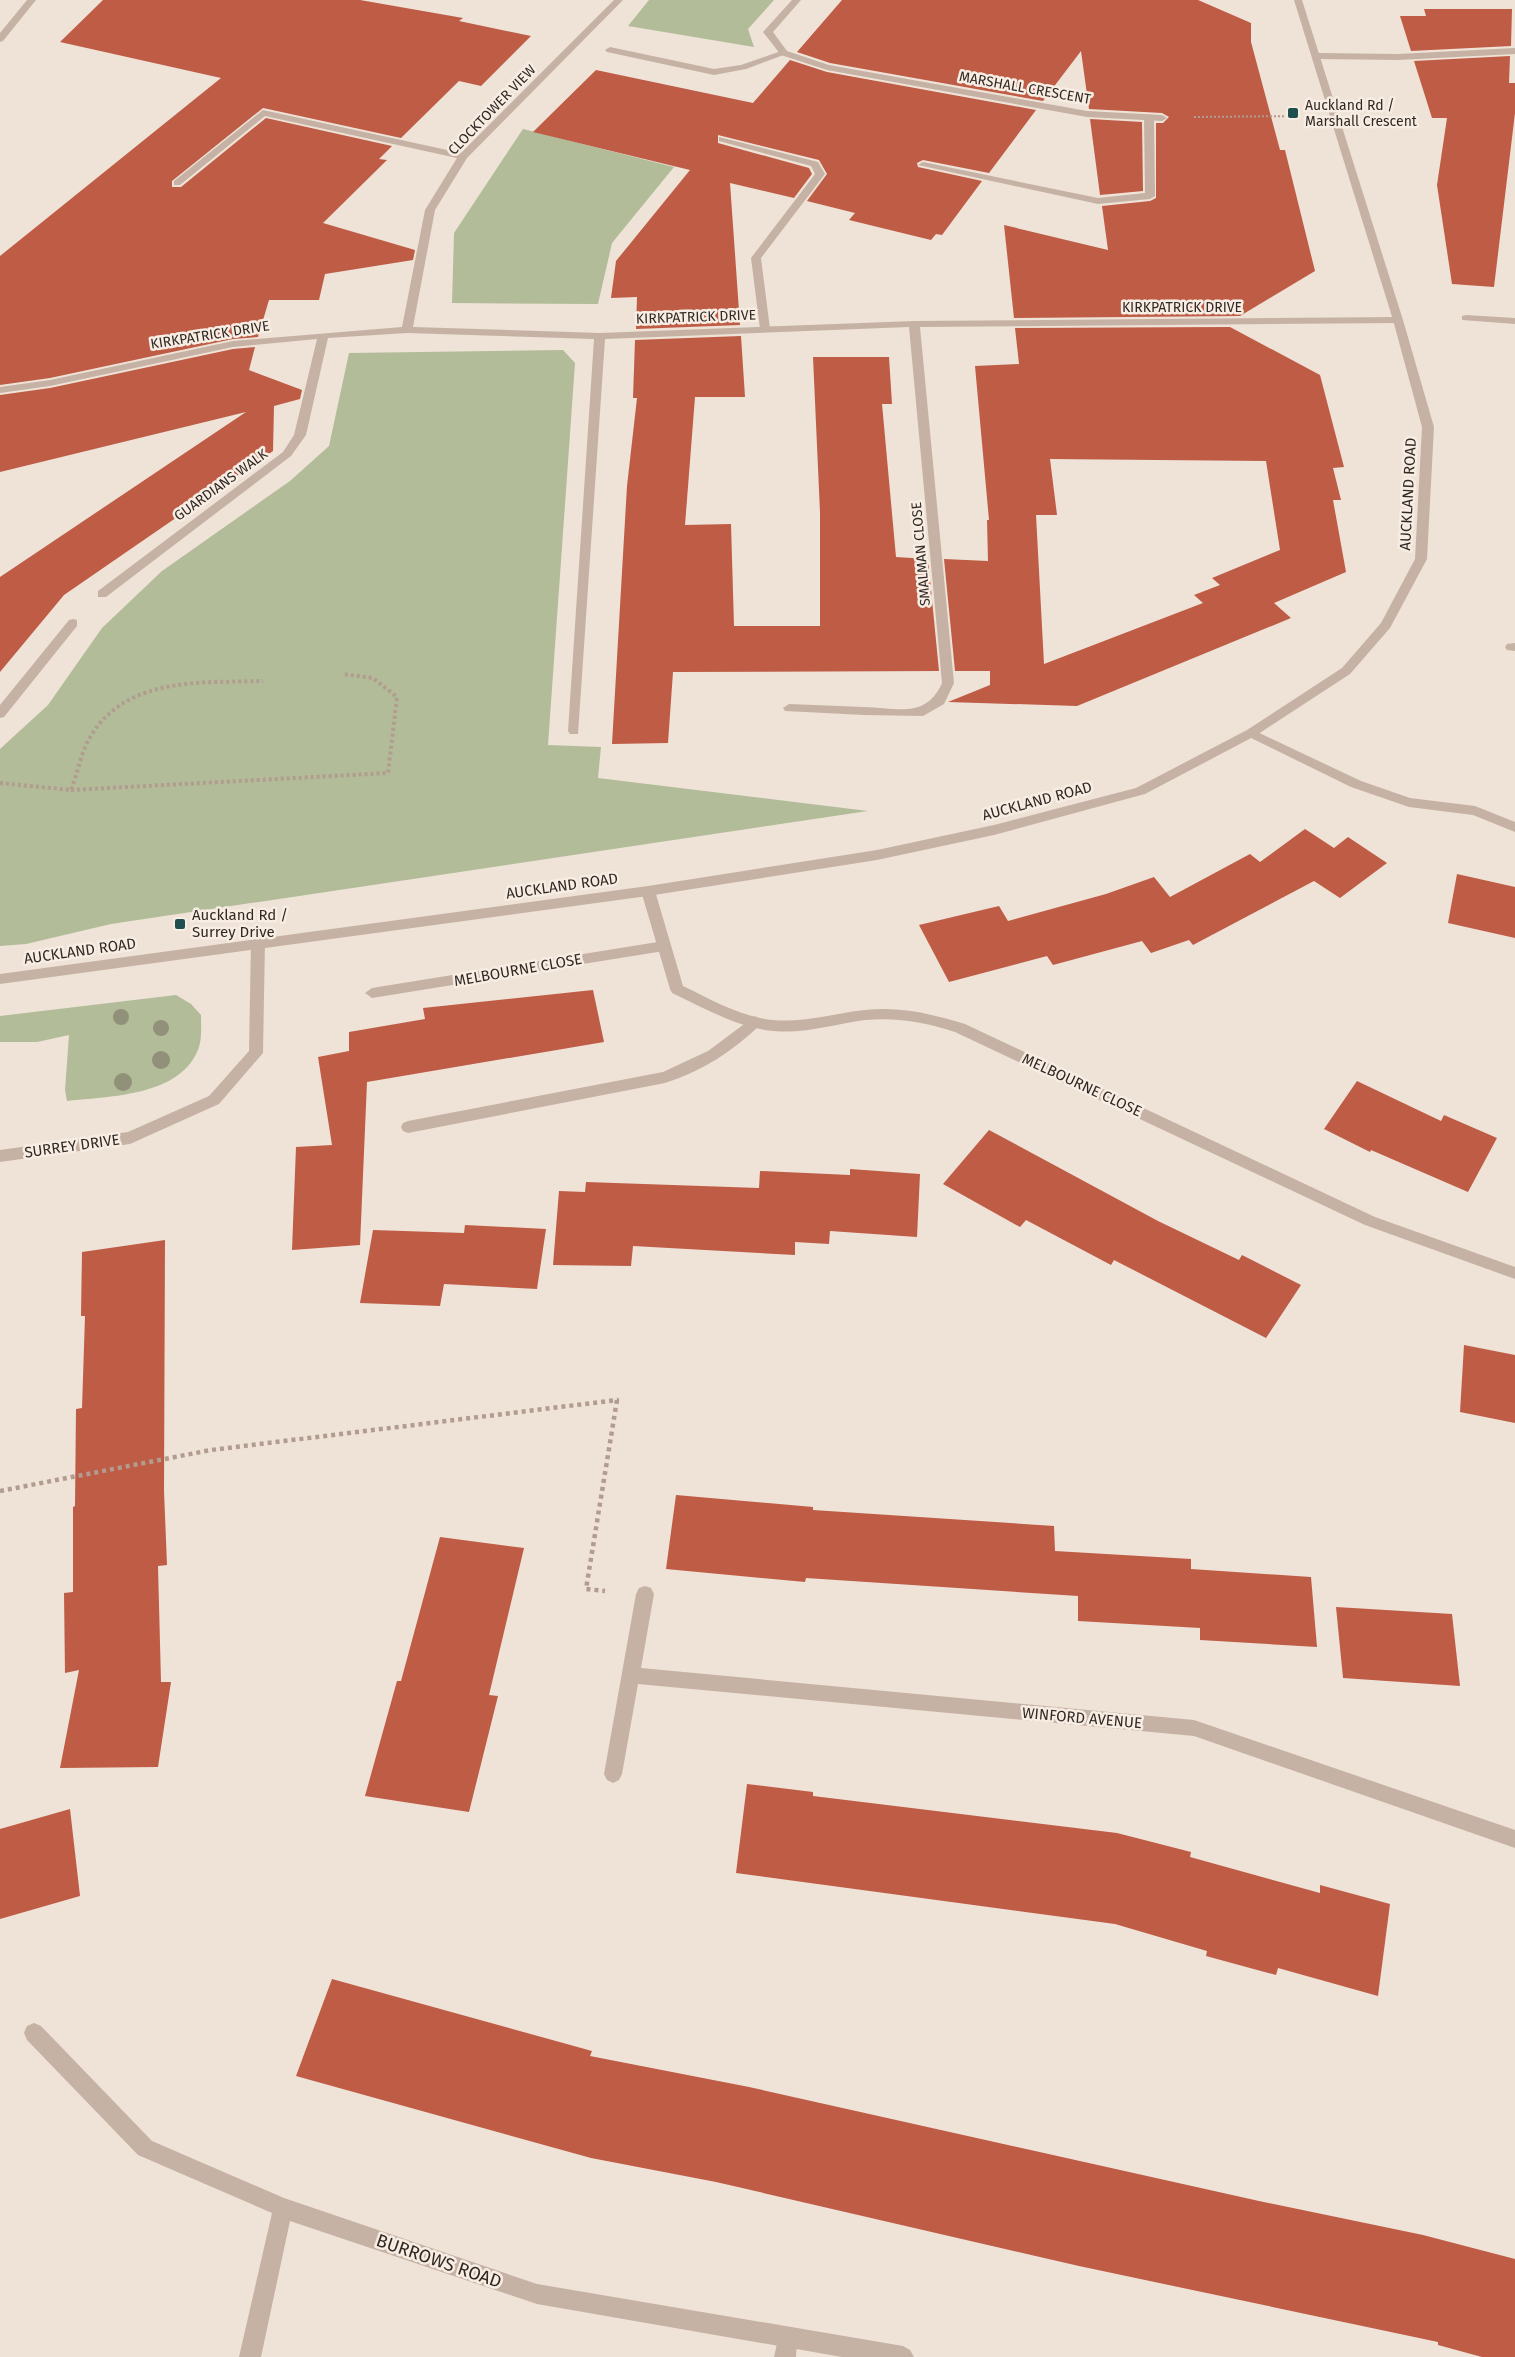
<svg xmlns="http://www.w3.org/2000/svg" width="1515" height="2357" font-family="'Fira Sans',sans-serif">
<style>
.green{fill:#b2bc99}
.building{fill:#be5c46;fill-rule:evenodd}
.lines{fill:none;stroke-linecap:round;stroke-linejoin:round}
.path-far2{stroke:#b19c8f;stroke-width:2;stroke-dasharray:2 2;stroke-linecap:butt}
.path-far1{stroke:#b19c8f;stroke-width:4;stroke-dasharray:3 3;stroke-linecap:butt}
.path{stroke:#b19c8f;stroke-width:4.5;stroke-dasharray:4 4;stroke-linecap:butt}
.service{fill:#c6b2a4;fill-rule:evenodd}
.minor{fill:#c6b2a4;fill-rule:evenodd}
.tertiary{fill:#c6b2a4;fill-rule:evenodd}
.tree{fill:#909178}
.poi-dot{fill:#1e5050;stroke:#f7ede3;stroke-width:2}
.labels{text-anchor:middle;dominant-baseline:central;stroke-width:5;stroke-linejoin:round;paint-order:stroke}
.far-street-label{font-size:14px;fill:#322925;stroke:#f7ede3}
.far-poi-label{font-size:14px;fill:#322925;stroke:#f7ede3;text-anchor:start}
.street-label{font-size:15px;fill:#322925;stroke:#f7ede3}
.poi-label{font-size:15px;fill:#322925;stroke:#f7ede3;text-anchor:start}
.near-street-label{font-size:18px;fill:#322925;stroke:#f7ede3}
</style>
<rect width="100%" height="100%" fill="#efe2d7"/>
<path class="green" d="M649,0H774L748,29L754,47L628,26Z
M523,129L674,167L612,243L598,304L452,303L454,233Z
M563,350L575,363L548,745L601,747L598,778L868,811L111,924L26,944L0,946V749L48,705L102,628L162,571L290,481L329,446L349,353Z
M176,995L191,1004L201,1015C201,1025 202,1038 199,1047C182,1097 109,1096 67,1101L65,1090L69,1035L37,1042H0V1016Z"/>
<path class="building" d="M103,0H360L463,18L459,21L531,36L481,86L459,81L401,138L263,108L172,181V187H181L266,118L392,146L379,159L387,160L323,223L415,250L413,260L325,274L319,300H269L258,337L233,339L50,378L0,385V256L221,78L60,42Z
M842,0H1198L1251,23V42L1280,150H1285L1315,271L1240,316L1014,318L1004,225L1108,250L1102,206L1150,201L1156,198V123H1163L1169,117L1162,113L1089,109L1081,51L1043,101L830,63L797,52Z
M1424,9H1512L1511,46L1411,51L1400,16H1426Z
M1510,56L1509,83H1515V113L1494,287L1452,284L1437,185L1447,118H1432L1414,61Z
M790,60L827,72L1036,110L989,173L923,160L917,163L918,167L982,181L942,235L936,234L931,240L849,220L855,213L807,201L827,174L819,160L718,135V143L809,168L812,174L794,198L730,183L740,325L636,329L637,297L611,298L616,261L690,170L533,132L596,70L753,103Z
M1090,119L1142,122L1143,191L1100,195Z
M1230,327L1320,375L1344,467L1333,468L1341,500H1333L1346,572L1274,603L1291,618L1077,706L948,702L990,685V671H955L944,559L988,561L987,520H989L975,366L1019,364L1015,328ZM1050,459L1266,461L1280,550L1212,578L1220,585L1194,595L1203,603L1044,664L1036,515H1057Z
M741,336L745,397H695L685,525L731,524L734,626H820V512L813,357H889L892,404H882L896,557L928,559L939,671L673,672L668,743L612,744L627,486L637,398H633L635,340Z
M255,347L249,370L302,390L300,399L274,406L273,451L64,595L0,672V577L246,412L0,472V395L50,388L233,349Z
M1305,829L1334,848L1348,837L1387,863L1340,898L1314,881L1193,945L1189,940L1151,953L1142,941L1053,965L1047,956L949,982L919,925L999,906L1008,921L1106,894L1154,877L1170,897L1250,854L1260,862Z
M1457,874L1515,887V938L1448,923Z
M593,990L604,1042L367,1082L360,1245L292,1250L296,1147L332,1145L318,1057L349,1051V1032L425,1019L423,1008Z
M1357,1081L1441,1121L1444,1115L1497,1138L1468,1192L1371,1150L1370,1152L1324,1129Z
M989,1130L1158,1221L1239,1260L1242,1255L1301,1285L1266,1338L1114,1260L1111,1265L1026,1220L1020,1227L943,1184Z
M850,1169L920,1174L917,1237L830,1231L829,1244L795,1242V1255L633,1246L631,1266L553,1265L559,1191L585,1192L586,1182L759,1188L760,1171L850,1175Z
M465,1225L546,1229L537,1289L444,1284L440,1306L360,1303L373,1230L464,1233Z
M165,1240L164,1491L167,1565L158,1566L161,1682H171L158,1767L60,1768L79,1670L65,1673L64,1593L73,1592V1507L75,1506L76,1409L82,1408L85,1316H81L82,1252Z
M1464,1345L1515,1355V1423L1460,1412Z
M676,1495L813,1507V1510L1054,1526L1055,1551L1191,1559V1569L1311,1577L1317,1647L1200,1640V1628L1078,1621V1596L806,1578L805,1582L666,1569Z
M440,1537L524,1548L489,1695L498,1696L469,1812L365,1796L397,1681H401Z
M1336,1607L1452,1614L1460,1686L1343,1678Z
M747,1784L813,1792V1796L1117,1833L1191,1852L1190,1857L1320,1893V1885L1390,1904L1378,1996L1278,1968L1276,1975L1206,1956L1207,1951L1115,1924L736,1873Z
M70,1809L80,1896L0,1919V1829Z
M332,1979L592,2051L590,2056L749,2087L1259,2201L1423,2235L1515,2259V2357H1482L1438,2345V2342L1079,2266L716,2182L591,2158L296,2076Z"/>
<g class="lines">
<path class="path-far2" d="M1194,117L1298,116"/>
<path class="path-far1" d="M0,783L71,790C78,772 81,751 92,734C129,676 203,683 263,681
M71,790L388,773L397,697L373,678L343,674"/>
<path class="path" d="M0,1491L211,1450L617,1400L586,1589L605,1591"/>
<path class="service" d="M610,47L714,69L741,65L784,50L789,53L746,69L714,75L607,52L605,50Z
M1149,114L1154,117L1155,196L1150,199L1098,204L918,165L923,162L1098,198L1145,193L1144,117Z
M719,137L818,162L825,174L761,258L770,329L765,332L760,329L751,258L815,174L811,166L719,141Z
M1515,643V651L1507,650L1505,647L1507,644Z
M789,704L864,707L870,711L864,715L785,711L783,708Z
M664,941L671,946L664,951L372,998L365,993L372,988Z
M755,1016L762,1021L760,1025C732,1052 702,1071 665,1083L408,1133L403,1131L401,1127L403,1123L408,1121L663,1072L708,1051Z
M787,2327L794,2330L797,2337L796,2357H774L780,2330Z"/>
<path class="minor" d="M27,0H36L3,41L0,42V33Z
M614,0H623L467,158L435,210L413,327L600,333L914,321L1398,317L1403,320L1398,323L920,327L954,683L944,704L923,716L864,715L858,711L864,707C897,708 926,719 942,683L909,327L605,339L578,734H570L568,731L594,339L407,333L328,338L306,435L291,456L106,597H98V591L283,452L294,435L317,339L233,347L50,386L0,393V387L50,380L233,341L402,327L425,210L457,158L265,116L180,185H174V181L263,110L461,153Z
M792,0H801L773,32L787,51L829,65L1087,111L1162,115L1167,118L1162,121L1087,117L827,70L781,55L763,32Z
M1515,48V54L1398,60L1318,59L1313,56L1318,53L1398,54Z
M1466,315L1515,318V324L1462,320V316Z
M73,619L77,620V626L4,717L0,718V705L69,620Z
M1251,729L1361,781L1410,798L1475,806L1515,822V832L1473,815L1409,807L1351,787L1247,736V730Z
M648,886L655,891L683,986C712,1000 741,1017 773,1020C804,1023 835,1013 865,1010C900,1006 932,1014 965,1024L1375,1217L1515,1267V1279L1365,1225L955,1032C926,1022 896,1017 865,1020C835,1024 805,1034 774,1031C738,1028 704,1008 672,993L670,989L641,891Z
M258,937L265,942L263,1053L219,1104L130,1144L0,1162V1150L128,1132L209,1096L249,1051L251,942Z
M645,1586L651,1588L654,1594L641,1668L1194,1720L1515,1830V1848L1194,1736L638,1684L622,1774L619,1780L613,1783L607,1780L604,1774L636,1594L639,1588Z
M34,2023L41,2026L152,2141L284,2198L537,2284L903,2346L910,2350L914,2357H842L537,2304L290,2221L261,2357H239L272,2213L138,2155L27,2040L24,2033L27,2026Z"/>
<path class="tertiary" d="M1294,0H1302L1403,320L1434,427L1427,559L1390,628L1350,674L1255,736L1145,794L994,835L877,860L648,896L0,984V974L648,886L877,850L994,825L1136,788L1247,730L1342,668L1381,623L1415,559L1422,427L1393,320Z"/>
</g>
<g class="tree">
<circle cx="121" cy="1017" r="8"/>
<circle cx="161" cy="1028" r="8"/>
<circle cx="161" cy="1060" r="9"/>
<circle cx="123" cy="1082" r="9"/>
</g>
<g class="poi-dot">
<rect x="1287" y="107" width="12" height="12" rx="3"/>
<rect x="174" y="918" width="12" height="12" rx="3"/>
</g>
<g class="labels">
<g class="far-street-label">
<text transform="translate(1025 88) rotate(10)">MARSHALL CRESCENT</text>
<text transform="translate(492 110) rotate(-46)">CLOCKTOWER VIEW</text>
<text x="1182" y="307">KIRKPATRICK DRIVE</text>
<text transform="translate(696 317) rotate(-2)">KIRKPATRICK DRIVE</text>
<text transform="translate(210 335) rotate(-9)">KIRKPATRICK DRIVE</text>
<text transform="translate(221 485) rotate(-36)">GUARDIANS WALK</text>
<text transform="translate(921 554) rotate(-95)">SMALMAN CLOSE</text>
</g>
<g class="far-poi-label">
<text x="1305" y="105">Auckland Rd /<tspan x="1305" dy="16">Marshall Crescent</tspan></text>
</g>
<g class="street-label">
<text transform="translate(1408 494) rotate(-87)">AUCKLAND ROAD</text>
<text transform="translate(1037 801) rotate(-15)">AUCKLAND ROAD</text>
<text transform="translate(562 886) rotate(-8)">AUCKLAND ROAD</text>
<text transform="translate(80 951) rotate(-8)">AUCKLAND ROAD</text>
<text transform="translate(518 970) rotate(-10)">MELBOURNE CLOSE</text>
<text transform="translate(1082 1085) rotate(25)">MELBOURNE CLOSE</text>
<text transform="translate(72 1146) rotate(-8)">SURREY DRIVE</text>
<text transform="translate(1082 1718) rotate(5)">WINFORD AVENUE</text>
</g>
<g class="poi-label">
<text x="192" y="915">Auckland Rd /<tspan x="192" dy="17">Surrey Drive</tspan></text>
</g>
<g class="near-street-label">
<text transform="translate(439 2261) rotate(19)">BURROWS ROAD</text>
</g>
</g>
</svg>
